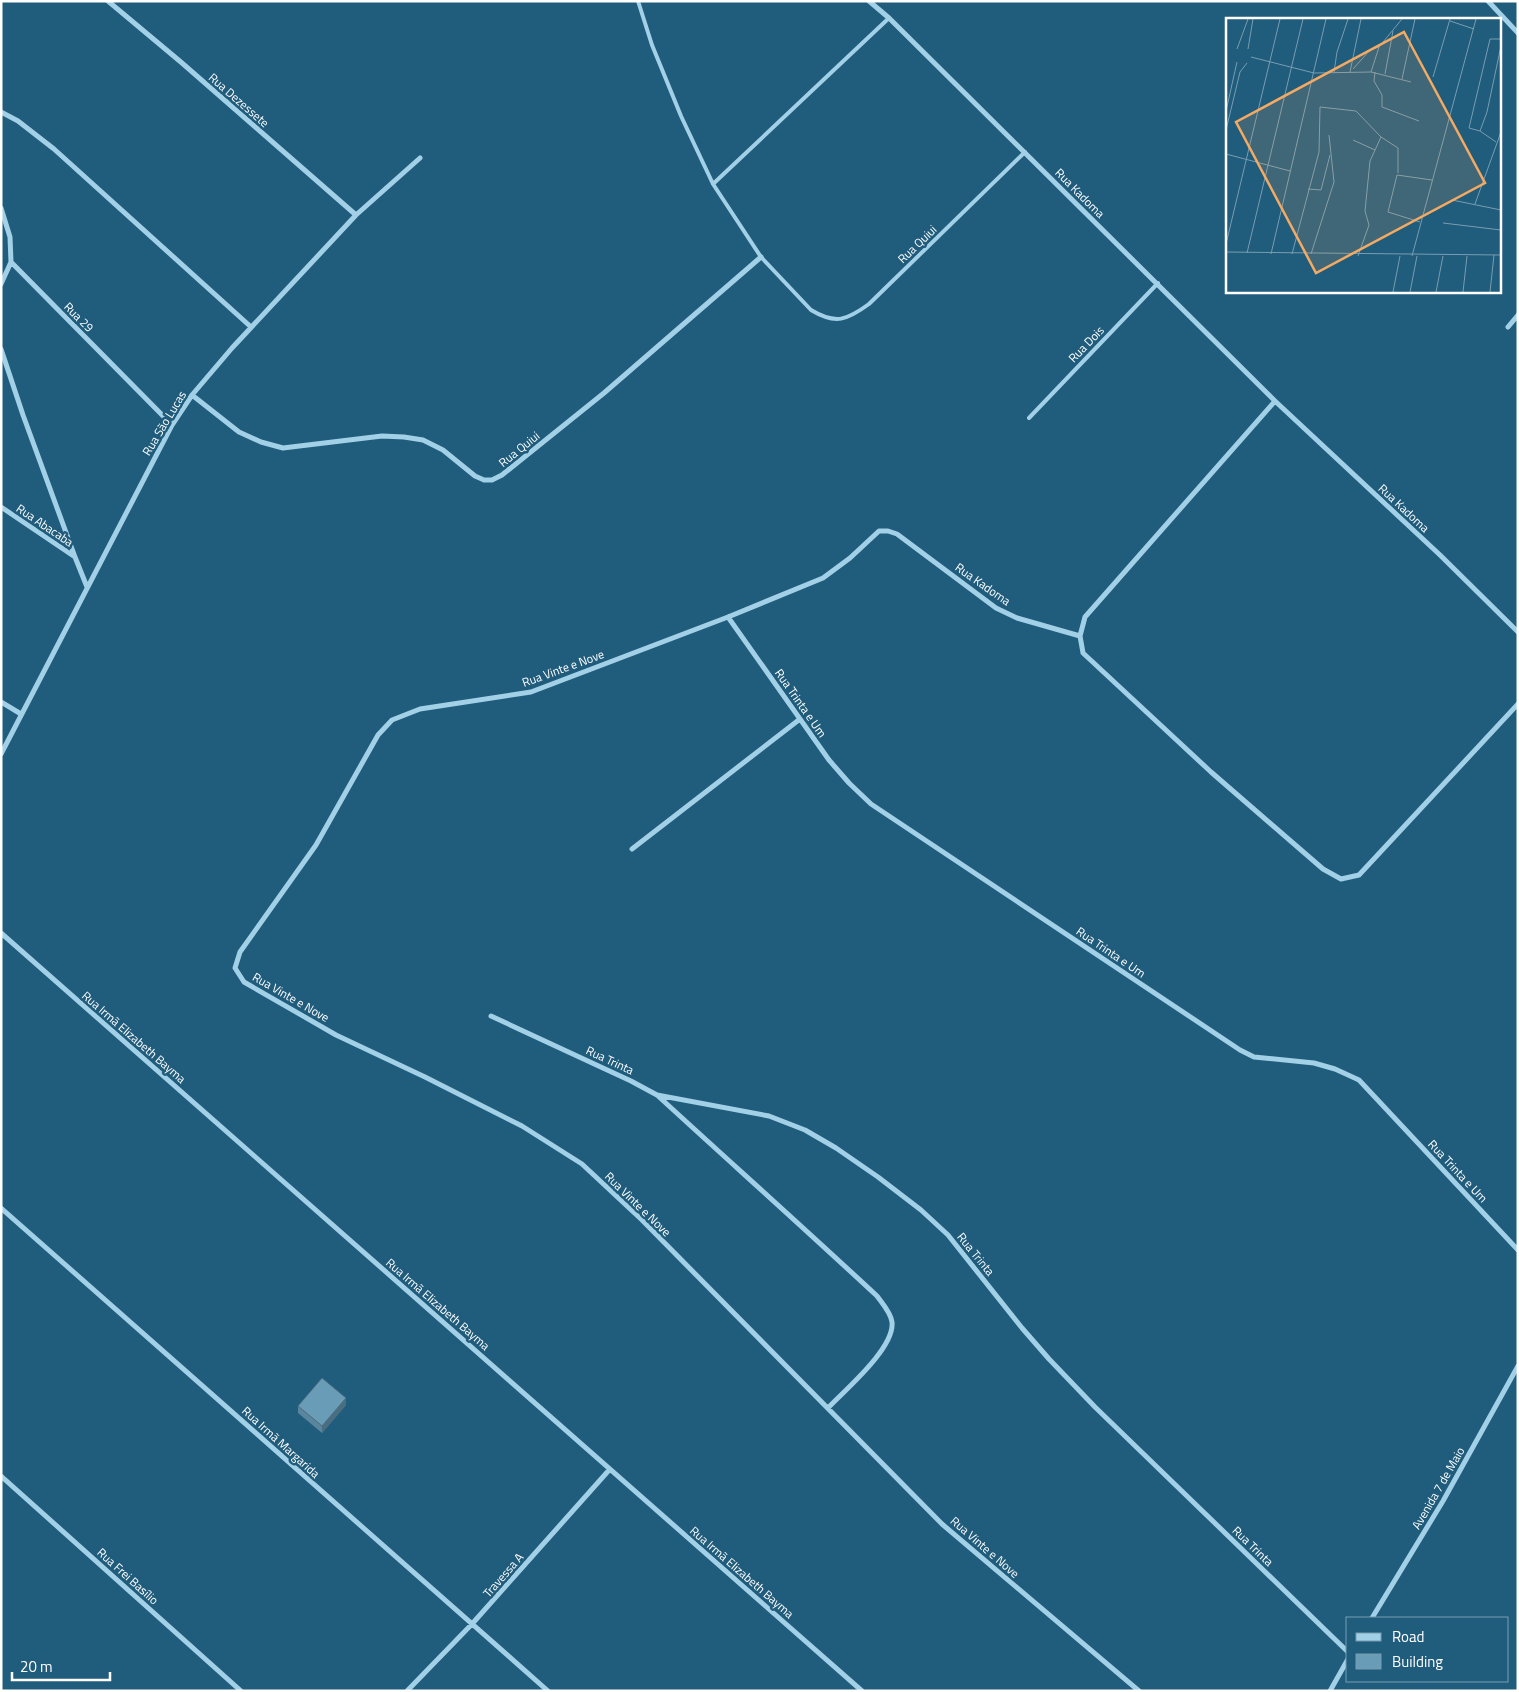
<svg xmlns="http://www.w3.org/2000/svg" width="1519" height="1692" font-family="'Titillium Web',sans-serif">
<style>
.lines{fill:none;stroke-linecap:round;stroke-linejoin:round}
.lane{stroke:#a2d0e7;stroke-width:4}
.street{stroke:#a2d0e7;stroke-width:5}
.wall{fill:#5a869d}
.shaded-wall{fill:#4a6d7f}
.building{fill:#699cb6;stroke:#4a6d7f}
.labels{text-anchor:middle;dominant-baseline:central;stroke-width:5;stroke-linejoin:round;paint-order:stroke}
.street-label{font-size:12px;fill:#fff;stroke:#205c7c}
.inset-road{fill:none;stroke:#799db0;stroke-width:1}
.view{fill:#f4aa62;fill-opacity:0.15;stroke:#f4aa62;stroke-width:2.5}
.inset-edge{fill:none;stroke:#fff;stroke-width:2.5}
</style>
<rect width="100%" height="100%" fill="#205c7c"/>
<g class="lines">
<path class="lane" d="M638,1L652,45L681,116L713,184L761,257L811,310C836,325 847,320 869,304L1025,152
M713,184L889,18
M1029,418L1158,283"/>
<path class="street" d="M108,1L182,63L356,215
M869,1L889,18L1275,401L1440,555L1518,632
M1488,1L1518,33
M1,112L18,121L54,149L251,327
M1,208L10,237L11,262L172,425
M1,284L11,262
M1508,327L1518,315
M1,349L23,415L75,557
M192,395L239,432L261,442L283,448L382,436L404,437L423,440L443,450L475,476L484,480H492L502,475L604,393L761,257
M1275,401L1085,617L1080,636L1083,653L1211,772L1323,869L1341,879L1359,875L1518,704
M1,507L75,557L87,587
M728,617L829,760L849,783L871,804L1240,1050L1254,1057L1314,1063L1335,1069L1359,1080L1518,1250
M1080,636L1017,618L996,608L897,534L888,531H879L850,558L823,578L728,617L531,692L420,709L392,720L378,735L316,845L240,952L235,968L244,982L336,1035L425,1077L522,1126L582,1164L642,1220L942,1524L1139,1691
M1,702L21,714
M1,754L172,425L192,395L232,348L356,215L420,158
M632,849L800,719
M1,933L862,1691
M491,1016L631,1081L657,1095L769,1116L805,1130L836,1148L878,1177L921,1210L948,1235L1022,1328L1049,1359L1095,1407L1348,1652
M657,1095C730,1162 804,1228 877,1296C882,1303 891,1313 892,1322C895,1348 845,1390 828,1408
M1,1208L548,1691
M1,1476L241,1691
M1372,1618L1443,1501L1518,1366
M407,1691L472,1624L610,1469
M1330,1691L1348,1659"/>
</g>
<path class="wall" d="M346,1405L322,1433L298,1413V1406Z"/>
<path class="shaded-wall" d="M346,1398V1405L322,1433V1426Z"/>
<path class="building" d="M322,1378L346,1398L322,1426L298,1406Z"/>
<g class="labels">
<g class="street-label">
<text transform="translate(239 100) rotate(41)">Rua Dezessete</text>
<text transform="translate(1080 193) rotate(45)">Rua Kadoma</text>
<text transform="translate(917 244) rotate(-44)">Rua Quiui</text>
<text transform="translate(79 317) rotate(45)">Rua 29</text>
<text transform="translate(1086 344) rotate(-46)">Rua Dois</text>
<text transform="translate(164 423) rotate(-59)">Rua São Lucas</text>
<text transform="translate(519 449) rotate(-39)">Rua Quiui</text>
<text transform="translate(1404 508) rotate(43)">Rua Kadoma</text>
<text transform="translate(45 525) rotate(34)">Rua Abacaba</text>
<text transform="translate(983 584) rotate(35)">Rua Kadoma</text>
<text transform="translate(563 668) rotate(-20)">Rua Vinte e Nove</text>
<text transform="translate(801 703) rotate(55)">Rua Trinta e Um</text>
<text transform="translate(1111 952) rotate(34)">Rua Trinta e Um</text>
<text transform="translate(291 997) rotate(30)">Rua Vinte e Nove</text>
<text transform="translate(134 1037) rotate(41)">Rua Irmã Elizabeth Bayma</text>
<text transform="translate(610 1060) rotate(25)">Rua Trinta</text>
<text transform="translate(1458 1171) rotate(47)">Rua Trinta e Um</text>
<text transform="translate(638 1204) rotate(44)">Rua Vinte e Nove</text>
<text transform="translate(976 1254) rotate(51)">Rua Trinta</text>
<text transform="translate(438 1304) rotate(41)">Rua Irmã Elizabeth Bayma</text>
<text transform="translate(281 1442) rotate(42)">Rua Irmã Margarida</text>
<text transform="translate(1438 1488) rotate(-60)">Avenida 7 de Maio</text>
<text transform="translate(1253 1546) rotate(44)">Rua Trinta</text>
<text transform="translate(985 1547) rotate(41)">Rua Vinte e Nove</text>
<text transform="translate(742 1572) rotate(41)">Rua Irmã Elizabeth Bayma</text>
<text transform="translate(503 1575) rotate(-49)">Travessa A</text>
<text transform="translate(128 1576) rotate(42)">Rua Frei Basílio</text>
</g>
</g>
<g transform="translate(1226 18)">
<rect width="275" height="275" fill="#205c7c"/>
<path class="inset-road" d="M224,3L248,11M11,31L22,1M22,31L27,1M25,39L88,55L145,54L185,64M127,51L144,32L153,29M108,54L111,34L122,1M124,54L135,1M145,54L153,29L176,1M149,54L148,63L156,77V89L193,103M159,56L167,13M207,59L224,1M176,61L189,1M0,93L11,44M0,112L14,54L21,45M254,113L261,94L275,28M127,122L149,132M270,124L254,113L243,110L264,21H275M0,136L64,153M82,171L95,172L104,137M226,182L275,192M249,186L275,114M194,204L162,194L171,157L206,162M217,205L275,212M0,226L54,1M0,234L275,237M21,235L77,1M45,236L100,1M66,236L93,134L94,89L130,93L155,119L172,130V155M85,236L108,164L103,117M132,238L143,207L139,193L144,143L155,119M186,238L250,1M167,274L174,238M184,274L191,238M210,274L217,238M237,274L241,238M264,274L268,237"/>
<path class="view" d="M178,14L259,165L90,255L10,104Z"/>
<rect width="275" height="275" class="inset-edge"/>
</g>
<rect width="1519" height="1692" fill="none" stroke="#ffffff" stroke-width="5"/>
<rect x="1346" y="1617" width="162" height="65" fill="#205c7c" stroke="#799db0"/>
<rect x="1356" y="1633" width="25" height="8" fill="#a2d0e7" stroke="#799db0"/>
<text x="1392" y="1642" font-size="15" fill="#ffffff">Road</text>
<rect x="1356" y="1654" width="25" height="15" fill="#699cb6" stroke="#799db0"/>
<text x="1392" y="1667" font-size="15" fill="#ffffff">Building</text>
<path d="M12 1672v8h98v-8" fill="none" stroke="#ffffff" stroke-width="2.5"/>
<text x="20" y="1672" font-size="15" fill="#ffffff" stroke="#205c7c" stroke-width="4" paint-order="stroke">20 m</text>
</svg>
